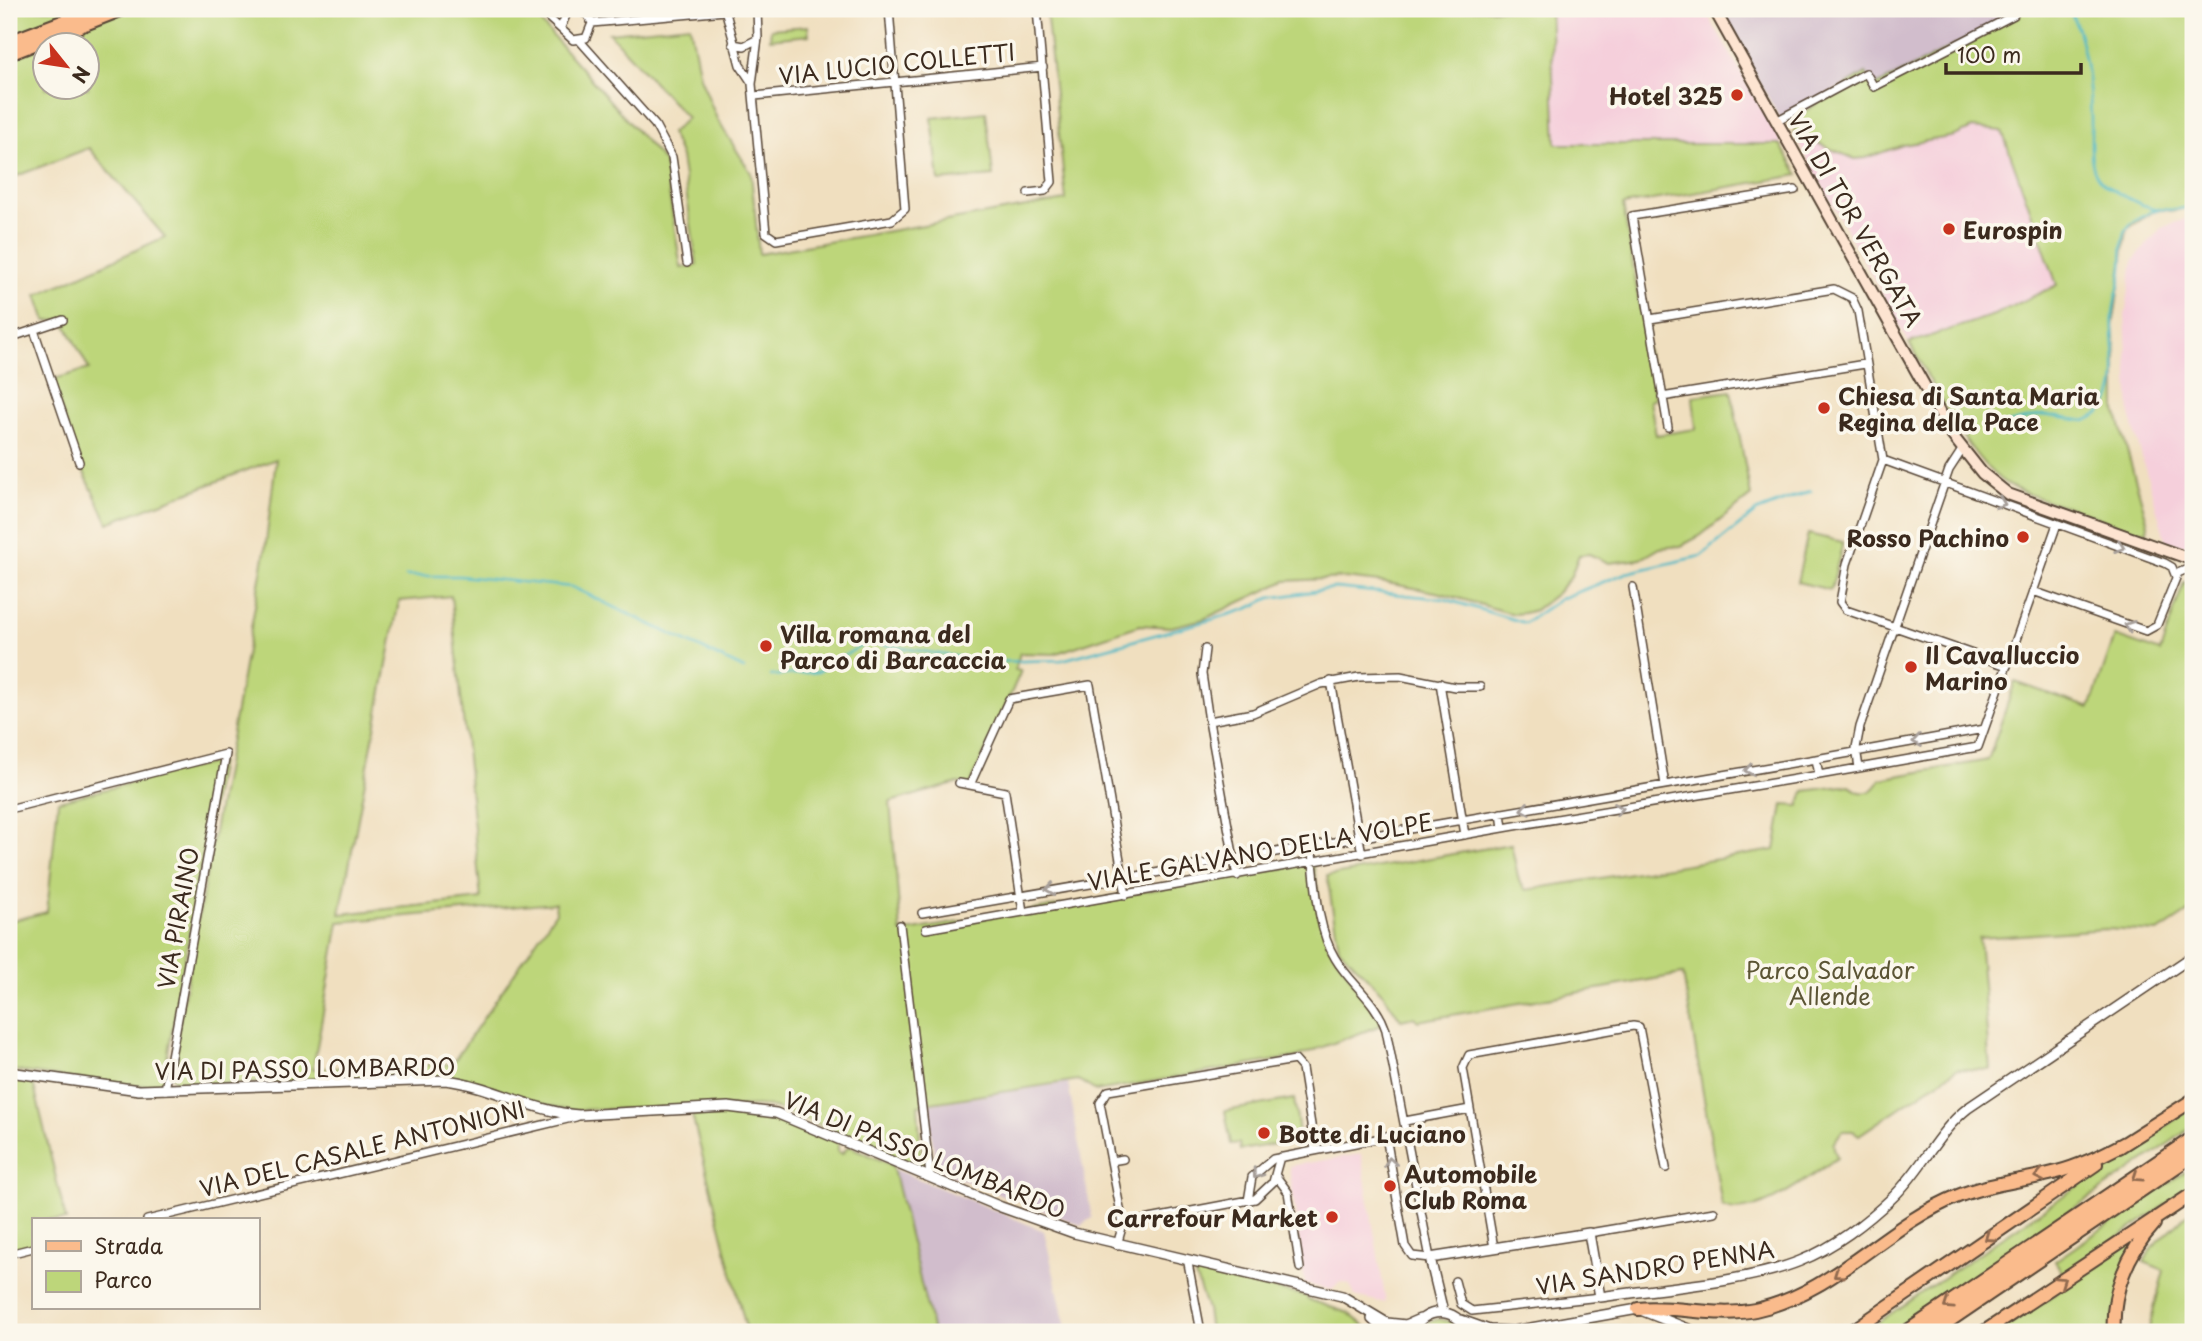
<svg xmlns="http://www.w3.org/2000/svg" width="2202" height="1341" font-family="'Playpen Sans',sans-serif">
<style>
.built{fill:#f5cfdb}
.industrial{fill:#d1bdcc}
.green{fill:#bdd67a;stroke:#7c804c;stroke-width:2;fill-rule:evenodd}
.lines{fill:none;stroke-linecap:round;stroke-linejoin:round}
.stream{stroke:#4bb8c5;stroke-width:2.5}
.minor-casing{stroke:#564536;stroke-width:10}
.tertiary-casing{stroke:#564536;stroke-width:12}
.secondary-casing{stroke:#564536;stroke-width:14}
.primary-casing{stroke:#564536;stroke-width:16}
.trunk-casing{stroke:#564536;stroke-width:16}
.motorway-casing{stroke:#564536;stroke-width:18}
.minor{stroke:#fff;stroke-width:7}
.tertiary{stroke:#fff;stroke-width:9}
.secondary{stroke:#fde4d1;stroke-width:10}
.primary{stroke:#fabb8c;stroke-width:12}
.trunk{stroke:#fabb8c;stroke-width:12}
.motorway{stroke:#fabb8c;stroke-width:14}
.oneway{stroke:#a79f9a}
.oneway2{stroke:#916b50}
.poi-dot{fill:#c8321e;stroke:#fbf7ec;stroke-width:2.5}
.labels{text-anchor:middle;dominant-baseline:central;stroke-width:7;stroke-linejoin:round;paint-order:stroke}
.street-label{font-size:23px;fill:#3b2a1e;stroke:#fbf7ec}
.poi-label{font-size:23px;font-weight:bold;fill:#3b2a1e;stroke:#fbf7ec;text-anchor:start}
.park-label{font-size:23px;fill:#5c5535;stroke:#fbf7ec}
</style>
<rect width="100%" height="100%" fill="#fbf7ec"/>
<filter id="ink" filterUnits="userSpaceOnUse"><feTurbulence type="fractalNoise" baseFrequency=".0143" numOctaves="2"/><feDisplacementMap in="SourceGraphic" scale="14" xChannelSelector="R" yChannelSelector="G"/><feConvolveMatrix kernelMatrix="1 2 1 2 8 2 1 2 1" color-interpolation-filters="sRGB"/></filter>
<filter id="wash" filterUnits="userSpaceOnUse"><feTurbulence type="fractalNoise" baseFrequency=".00686" numOctaves="4" result="noise"/><feDisplacementMap in="SourceGraphic" scale="28" xChannelSelector="R" yChannelSelector="G"/><feGaussianBlur stdDeviation="1.57" result="paint"/><feColorMatrix in="noise" values="0 0 0 0 0 0 0 0 0 0 0 0 0 0 0 0 0 1.4 0 .05"/><feComposite in="paint" operator="in"/></filter>
<g filter="url(#wash)">
<rect width="100%" height="100%" fill="#f0dfbf"/>
<path class="built" d="M1550,9H1704L1782,143L1556,144Z
M1972,128L2002,131L2008,142L2057,285L1994,315L1909,343L1793,133L1855,159L1866,158L1903,145L1955,136Z
M2193,216V547L2166,542L2130,415L2125,316L2133,261L2161,228Z
M1361,1154L1386,1303L1355,1296L1350,1285L1340,1282L1332,1290L1305,1284L1289,1166Z"/>
<path class="industrial" d="M1719,9H1957L1971,18L1987,9H2012L2014,15L1874,87L1867,73L1780,119Z
M1068,1083L1092,1218L1081,1225L936,1170L928,1105Z
M892,1168L1044,1231L1067,1332H933Z"/>
<path class="green" d="M9,9H529L664,162L681,268L697,265L681,157L671,133L687,118L609,33L690,25L700,77L717,119L751,173L759,254L1066,200L1046,9H1550L1556,144H1780L1799,175L1623,205L1655,399L1650,401L1656,435L1696,429L1693,396L1731,391L1751,496L1700,536L1681,546L1660,548L1641,559L1609,563L1589,554L1579,555L1571,576L1557,593L1535,610L1524,613L1513,614L1441,593L1387,583L1345,578L1285,581L1204,619L1171,627L1140,625L1054,654L1020,653L1015,670L1021,671L970,785L958,783L890,802L901,932L1313,863L1327,943L1384,1024L1296,1057L1096,1091L1078,1080L918,1105L921,1159L925,1165L920,1168L801,1117L767,1106L573,1110C531,1105 492,1082 450,1077L178,1085L170,1074L265,551L276,459L108,523L79,462L51,380L89,369L63,320L46,321L37,295L165,237L89,148L9,179ZM46,46H88V88H46ZM451,596L481,899L340,914L399,601ZM555,903L556,912L452,1064L313,1069L339,922Z
M2012,9H2193V206L2173,211L2157,209L2127,229L2113,327L2116,356V411L2148,524L2147,532C2125,530 2101,518 2080,511C2057,503 2031,497 2010,486C1969,463 1934,384 1909,343L1994,315L2057,285L2002,131L1972,128L1955,136L1903,145L1866,158L1855,159L1793,133L1802,113L1866,73L1874,87L2014,15Z
M808,26L809,35L770,39L771,29Z
M986,112L993,176L939,181L932,118Z
M1808,534L1843,542L1831,590L1797,582Z
M2184,582L2193,585V909L2158,932L2106,929L1979,938L1990,1070L1957,1069L1859,1135L1853,1131H1842L1833,1144L1837,1158C1813,1174 1752,1224 1722,1206L1683,974L1418,1021L1414,1017L1401,1020L1384,995L1339,948L1327,876L1511,844L1519,881L1526,890L1775,850L1783,805L1799,806L1804,791L1850,785C1860,797 1875,794 1880,779L1988,760L2015,682L2090,708L2115,636L2160,652Z
M220,761L162,1086L119,1085L9,1070V921L47,912L58,801Z
M9,1078L33,1082L66,1220H33V1245L9,1251Z
M1294,1099L1300,1140L1240,1150L1239,1143L1231,1144L1225,1111Z
M2193,1107V1126L2154,1154L1891,1332H1864Z
M746,1113L776,1117L838,1142V1151L842,1154L849,1146L892,1165L933,1332H747L692,1115Z
M2193,1166V1186L2064,1275L2055,1261Z
M2193,1209V1332H2148L2164,1270L2144,1262L2152,1247Z
M2136,1238L2109,1332H1999Z
M1198,1273L1307,1296V1299L1348,1313L1372,1332H1210L1207,1309L1195,1276Z
M1439,1319L1451,1322L1460,1332H1419L1428,1322Z
M1609,1326L1653,1332H1547Z"/>
<g class="lines">
<path class="stream" d="M1957,9L1962,15L1971,18L1987,9
M2068,9C2085,33 2090,88 2091,118C2092,168 2083,178 2136,202C2156,211 2173,212 2193,206
M1985,429L2042,415L2085,421C2131,405 2110,349 2113,315C2114,299 2121,283 2122,267C2123,256 2121,240 2126,230C2132,219 2147,215 2157,209
M406,576H460L572,587L744,669
M771,676L818,672L857,648L872,643L989,662L1062,660L1214,619L1247,609L1270,598L1335,588L1445,599L1525,623L1560,599L1626,573L1701,556L1756,512L1811,491"/>
</g>
</g>
<g filter="url(#ink)">
<g class="lines">
<g class="minor-casing">
<path id="minor" d="M539,9L573,40L586,38L592,23L587,14L577,10L567,13L561,27
M725,9L740,65L752,83
M757,9L758,38L752,84L766,233L776,240L892,220L905,209L889,9
M592,23L725,11
M580,41L655,125L672,157L687,263
M733,44L744,46L758,39
M755,96L1043,67
M1776,121L1866,73L1874,87L2014,15
M1028,193L1045,191L1052,182L1037,9
M1650,319L1834,289L1852,298L1858,311L1883,460L1847,564L1840,602L1846,610L2007,666
M34,330L79,462
M9,338L63,320
M1662,397L1865,364
M1668,427L1632,216L1795,190
M1883,460L2165,563L2172,567L2176,577
M1633,587L1665,785
M2033,591L2146,631L2157,625L2178,573L2185,570L2193,573
M1205,649L1202,674L1209,721L1237,876
M1331,681L1362,854
M1440,683L1465,835
M1209,721L1253,713L1321,684L1359,677L1400,676L1455,687H1480
M1984,729L1816,759L1819,775L1978,747L2057,524
M1859,768L1856,748L1860,727L1949,470L1962,450
M959,783L970,785
M9,809L226,754L165,1090
M1503,828L1819,775
M1311,845C1316,881 1316,927 1335,958C1350,984 1376,1000 1386,1030L1430,1258L1412,1256L1405,1246L1386,1136
M1126,895L1090,685L1009,699L970,785L1005,792L1023,912C1183,885 1343,857 1503,828L1501,813
M922,913L1816,759
M900,925L930,1175
M926,929L1023,912
M1405,1121L1470,1109
M1111,1161L1123,1159
M1276,1176L1288,1192L1300,1268
M1248,1201L1252,1177L1273,1159L1407,1133
M147,1220L576,1117
M1123,1224L1255,1199L1273,1182L1280,1157
M1589,1233L1714,1212
M1117,1245L1123,1224L1100,1103L1108,1091L1295,1060L1302,1068L1315,1150
M1494,1248L1463,1068L1469,1055L1633,1026L1639,1027L1666,1168
M9,1254L33,1248
M1188,1263L1201,1332
M1455,1281L1461,1304L1472,1311L1600,1297"/>
</g>
<g class="tertiary-casing">
<path id="tertiary" d="M9,1072L139,1090L445,1080C491,1085 533,1112 579,1115L728,1107L776,1113L1001,1207L1074,1233L1342,1296L1387,1323L1406,1325L1420,1319
M1443,1312L1430,1258L1589,1233L1600,1297C1659,1288 1746,1283 1800,1261C1833,1248 1867,1222 1892,1198C1922,1170 1936,1133 1968,1108L2193,956
M1372,1319L1386,1332
M1461,1320L1489,1330L1512,1331
M1412,1332C1424,1306 1456,1306 1468,1332
M1508,1332L1638,1309L1696,1332"/>
</g>
<g class="secondary-casing">
<path id="secondary" d="M1714,9L1952,435L1982,473L2008,494L2193,560"/>
</g>
<g class="primary-casing">
<path id="primary" d="M9,42L96,9
M9,54L123,9"/>
</g>
<g class="trunk-casing">
<path id="trunk" d="M2119,1147L2193,1100
M1638,1309C1677,1305 1716,1318 1755,1310C1835,1293 1884,1226 1958,1196C1990,1183 2024,1181 2057,1172C2081,1166 2103,1155 2125,1143
M1851,1332L2096,1164
M1984,1332L2188,1197
M2114,1332C2111,1293 2128,1252 2154,1224"/>
</g>
<g class="motorway-casing">
<path id="motorway" d="M1908,1332L2193,1139
M1931,1332L2193,1154"/>
</g>
<use href="#minor" class="minor"/>
<use href="#tertiary" class="tertiary"/>
<use href="#secondary" class="secondary"/>
<use href="#primary" class="primary"/>
<use href="#trunk" class="trunk"/>
<use href="#motorway" class="motorway"/>
</g>
<defs><path id="oneway-chevron" d="M-2-3.5L2.5 0L-2 3.5" fill="none" stroke-width="1.6" stroke-linecap="round" stroke-linejoin="round" transform="scale(1.75)"/></defs>
<g class="oneway">
<use href="#oneway-chevron" transform="translate(2001 503) rotate(20)"/>
<use href="#oneway-chevron" transform="translate(2120 547) rotate(19)"/>
<use href="#oneway-chevron" transform="translate(2129 626) rotate(-160)"/>
<use href="#oneway-chevron" transform="translate(1917 741) rotate(170)"/>
<use href="#oneway-chevron" transform="translate(1749 770) rotate(170)"/>
<use href="#oneway-chevron" transform="translate(1525 809) rotate(170)"/>
<use href="#oneway-chevron" transform="translate(1619 809) rotate(-10)"/>
<use href="#oneway-chevron" transform="translate(1050 889) rotate(171)"/>
<use href="#oneway-chevron" transform="translate(1390 1162) rotate(-99)"/>
<use href="#oneway-chevron" transform="translate(1257 1174) rotate(126)"/>
</g>
<g class="oneway2">
<use href="#oneway-chevron" transform="translate(2039 1176) rotate(169)"/>
<use href="#oneway-chevron" transform="translate(2137 1177) rotate(146)"/>
<use href="#oneway-chevron" transform="translate(1989 1237) rotate(145)"/>
<use href="#oneway-chevron" transform="translate(1838 1274) rotate(145)"/>
<use href="#oneway-chevron" transform="translate(2061 1281) rotate(-34)"/>
<use href="#oneway-chevron" transform="translate(1948 1305) rotate(146)"/>
</g>
</g>
<g class="poi-dot">
<circle cx="1737" cy="95" r="7"/>
<circle cx="1949" cy="229" r="7"/>
<circle cx="1824" cy="408" r="7"/>
<circle cx="2023" cy="537" r="7"/>
<circle cx="766" cy="646" r="7"/>
<circle cx="1911" cy="667" r="7"/>
<circle cx="1264" cy="1133" r="7"/>
<circle cx="1390" cy="1186" r="7"/>
<circle cx="1332" cy="1217" r="7"/>
</g>
<g class="labels">
<g class="street-label">
<text transform="translate(897 63) rotate(-6)">VIA LUCIO COLLETTI</text>
<text transform="translate(1856 219) rotate(60)">VIA DI TOR VERGATA</text>
<text transform="translate(1260 851) rotate(-10)">VIALE GALVANO DELLA VOLPE</text>
<text transform="translate(177 918) rotate(-80)">VIA PIRAINO</text>
<text transform="translate(305 1068) rotate(-1)">VIA DI PASSO LOMBARDO</text>
<text transform="translate(362 1148) rotate(-14)">VIA DEL CASALE ANTONIONI</text>
<text transform="translate(925 1154) rotate(22)">VIA DI PASSO LOMBARDO</text>
<text transform="translate(1655 1267) rotate(-9)">VIA SANDRO PENNA</text>
</g>
<g class="poi-label">
<text x="1723" y="95" text-anchor="end">Hotel 325</text>
<text x="1963" y="229">Eurospin</text>
<text x="1838" y="395">Chiesa di Santa Maria<tspan x="1838" dy="26">Regina della Pace</tspan></text>
<text x="2009" y="537" text-anchor="end">Rosso Pachino</text>
<text x="780" y="633">Villa romana del<tspan x="780" dy="26">Parco di Barcaccia</tspan></text>
<text x="1925" y="654">Il Cavalluccio<tspan x="1925" dy="26">Marino</tspan></text>
<text x="1278" y="1133">Botte di Luciano</text>
<text x="1404" y="1173">Automobile<tspan x="1404" dy="26">Club Roma</tspan></text>
<text x="1318" y="1217" text-anchor="end">Carrefour Market</text>
</g>
<g class="park-label">
<text x="1830" y="969">Parco Salvador<tspan x="1830" dy="26">Allende</tspan></text>
</g>
</g>
<rect width="2202" height="1341" fill="none" stroke="#fbf7ec" stroke-width="35"/>
<rect x="32" y="1218" width="228" height="91" fill="#fbf7ec" stroke="#aea59a" stroke-width="2"/>
<rect x="46" y="1241" width="35" height="10" fill="#fabb8c" stroke="#aea59a" stroke-width="2"/>
<text x="94" y="1254" font-size="21" fill="#3b2a1e">Strada</text>
<rect x="46" y="1271" width="35" height="21" fill="#bdd67a" stroke="#aea59a" stroke-width="2"/>
<text x="94" y="1288" font-size="21" fill="#3b2a1e">Parco</text>
<g transform="translate(66 66) rotate(120)"><circle r="33" fill="#fbf7ec" stroke="#aea59a" stroke-width="2"/>
<path d="M0-5L12 26L0 18L-12 26Z" fill="#c8321e"/>
<text y="-10" font-size="19" font-weight="bold" text-anchor="middle" fill="#3b2a1e">N</text>
</g>
<path d="M1946 63v10h135v-10" fill="none" stroke="#3b2a1e" stroke-width="3.5"/>
<text x="1957" y="63" font-size="21" fill="#3b2a1e" stroke="#fbf7ec" stroke-width="5" paint-order="stroke">100 m</text>
</svg>
